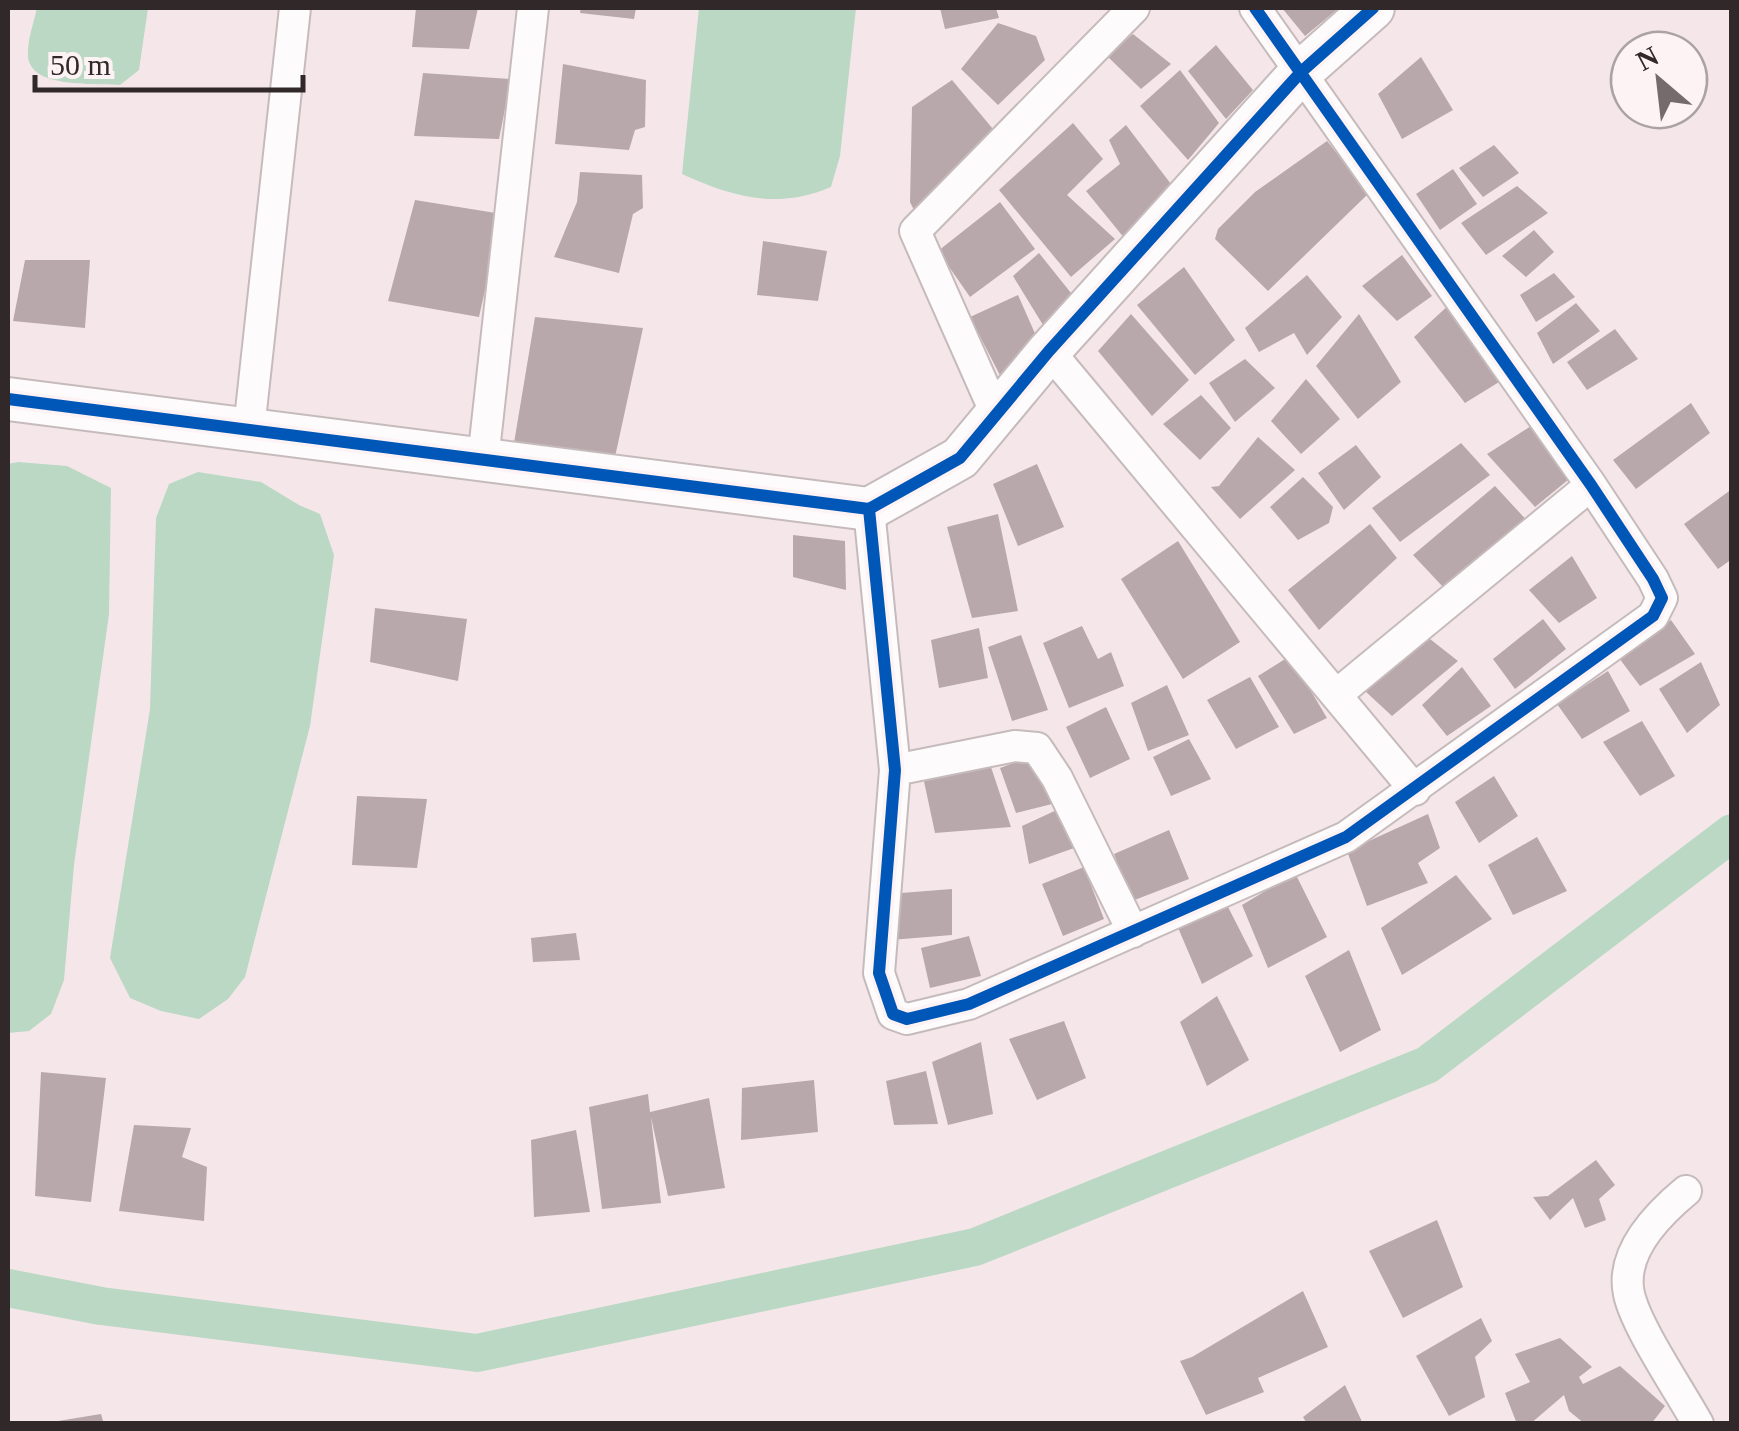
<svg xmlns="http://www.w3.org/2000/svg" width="1739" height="1431" font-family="'Times New Roman',serif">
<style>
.water{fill:#bad8c4}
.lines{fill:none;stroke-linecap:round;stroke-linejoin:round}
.canal{stroke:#bad8c4;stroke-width:38}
.building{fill:#b8a8ab}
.street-casing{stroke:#c6bbbc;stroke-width:34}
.secondary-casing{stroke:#c6bbbc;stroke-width:46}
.street{stroke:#fefbfc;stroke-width:30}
.secondary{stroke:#fefbfc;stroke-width:42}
.cycleway-casing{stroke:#fdf3f4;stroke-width:19}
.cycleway{stroke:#0057b8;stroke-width:12}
</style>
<rect width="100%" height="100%" fill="#f5e7e9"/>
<path class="water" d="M37,8H148L139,70L120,85C95,83 30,89 28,56C27,41 34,22 37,8Z
M699,8H856L840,156L831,187C777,210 733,197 682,174Z
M18,462L67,466L111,488L109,614L74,865L64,980L51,1014L29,1031L8,1033V464Z
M198,472L261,482L299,505L320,514L334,555L310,726L245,977L228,999L199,1019L161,1011L130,998L110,958L150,709L156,518L169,484Z"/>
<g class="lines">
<path class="canal" d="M8,1288L101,1306L477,1353L975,1247L1427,1065L1732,833"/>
</g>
<path class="building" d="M416,8H478L469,49L412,47Z
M581,8H636L634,19L580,13Z
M940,8H996L999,18L945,29Z
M1282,8H1339L1305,36Z
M998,23L1036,36L1045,60L998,105L961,69Z
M1133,34L1171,64L1141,89L1107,56Z
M1216,45L1253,90L1226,119L1188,71Z
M1421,57L1453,110L1402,139L1378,94Z
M563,64L646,80L645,127L635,130L629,150L555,144Z
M1180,70L1219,123L1188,160L1140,106Z
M423,73L511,79L499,139L414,136Z
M952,80L993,129L914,210L910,202L912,107Z
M1073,123L1103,159L1067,195L1115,239L1071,277L999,190Z
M1126,125L1174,188L1125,239L1086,191L1120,164L1109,140Z
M1327,141L1369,193L1268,291L1215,239L1218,229L1255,192Z
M1494,145L1519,173L1483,197L1459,168Z
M1453,169L1477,204L1440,230L1416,194Z
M580,172L642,175L643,208L633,214L619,273L554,257L577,202Z
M1517,186L1548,213L1486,255L1461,223Z
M415,200L502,214L479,317L388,301Z
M1000,202L1035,249L970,297L938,251Z
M1534,230L1554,252L1526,277L1502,256Z
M763,241L827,251L818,301L757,295Z
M1039,253L1075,298L1043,325L1013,276Z
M1402,255L1432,296L1397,321L1362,286Z
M25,260H90L85,328L13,321Z
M1184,267L1235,340L1195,375L1137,305Z
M1554,273L1575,297L1536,322L1520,295Z
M1307,275L1342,317L1307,355L1294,333L1259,352L1245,328Z
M1018,295L1041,347L1004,383L970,317Z
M1451,303L1504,379L1465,403L1414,337Z
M1576,303L1600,331L1553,364L1537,333Z
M1131,314L1189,380L1152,416L1098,351Z
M1359,314L1401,382L1358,419L1316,366Z
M535,317L643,328L615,457L513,449Z
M1615,329L1638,359L1587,390L1567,362Z
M1245,359L1275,388L1235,422L1209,383Z
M1306,379L1340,419L1301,454L1271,421Z
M1201,395L1231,428L1200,460L1163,424Z
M1691,403L1710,433L1636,489L1613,460Z
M1536,423L1574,475L1535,507L1487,454Z
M1258,437L1295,470L1240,519L1211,487L1219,486Z
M1461,443L1490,475L1400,542L1372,508Z
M1356,445L1381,477L1344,510L1318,473Z
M1037,464L1064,527L1018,546L993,484Z
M1303,477L1333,507L1329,523L1298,540L1270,507Z
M1495,486L1531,525L1444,588L1413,555Z
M1732,489V559L1718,569L1684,524Z
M998,514L1018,611L972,618L947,527Z
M1370,524L1397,558L1319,630L1288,590Z
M793,535L845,541L846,590L793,577Z
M1178,541L1240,642L1183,679L1121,579Z
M1572,556L1597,598L1559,623L1529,590Z
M375,608L467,619L458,681L370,662Z
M1543,619L1566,649L1515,689L1493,659Z
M1671,620L1695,654L1640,686L1619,658Z
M1082,626L1098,659L1111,652L1124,686L1069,708L1043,643Z
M979,628L988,678L939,688L931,640Z
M1021,635L1048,710L1012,721L988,647Z
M1430,639L1458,661L1392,716L1365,691Z
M1290,656L1327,718L1294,734L1258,676Z
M1701,662L1720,705L1687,733L1659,689Z
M1462,667L1491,706L1447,736L1422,705Z
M1608,671L1630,711L1582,739L1557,704Z
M1250,677L1279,727L1236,749L1207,700Z
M1167,685L1189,735L1148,751L1131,703Z
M1106,707L1130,759L1090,778L1066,727Z
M1642,721L1675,776L1640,796L1603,742Z
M1189,739L1211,779L1171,796L1153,757Z
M1034,755L1056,803L1016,813L1000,768Z
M989,761L1011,827L935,833L922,772Z
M1494,776L1518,816L1479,843L1455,802Z
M357,796L427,799L417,868L352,865Z
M1061,808L1077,847L1029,864L1022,826Z
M1428,814L1440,848L1418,863L1428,883L1367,906L1347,851Z
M1169,830L1189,879L1132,901L1114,854Z
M1537,837L1567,891L1513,915L1488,865Z
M1084,867L1104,919L1063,936L1042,884Z
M1295,873L1327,937L1268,968L1242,905Z
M1456,875L1492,919L1402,975L1381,928Z
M952,889V935L891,940L901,893Z
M1225,901L1253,956L1202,984L1176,923Z
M576,933L580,960L533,962L531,938Z
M969,936L981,976L930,988L921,948Z
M1349,950L1381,1030L1340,1052L1305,976Z
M1217,996L1249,1060L1207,1086L1180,1022Z
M1064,1021L1086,1078L1037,1100L1009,1039Z
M981,1042L993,1114L948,1125L932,1062Z
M926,1071L938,1124L894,1125L886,1081Z
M41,1072L106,1078L91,1202L35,1196Z
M814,1080L818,1132L741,1140L742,1088Z
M648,1094L650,1112L709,1098L725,1188L668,1196L651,1117L661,1203L602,1209L589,1107Z
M134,1125L191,1128L182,1157L207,1167L204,1221L119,1211Z
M576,1130L590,1212L534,1217L531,1140Z
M1596,1160L1615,1185L1599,1199L1606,1220L1585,1228L1573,1198L1550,1220L1533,1197L1548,1196Z
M1437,1220L1463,1287L1403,1318L1369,1251Z
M1303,1291L1328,1347L1258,1378L1264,1392L1206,1415L1180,1361L1192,1357Z
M1481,1318L1492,1341L1475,1357L1485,1397L1449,1416L1416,1356Z
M1560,1338L1592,1367L1579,1377L1583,1384L1620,1366L1665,1406L1651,1424H1585L1569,1411L1564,1395L1530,1424H1517L1505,1393L1530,1382L1515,1354Z
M1345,1385L1363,1424H1307L1303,1417Z
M101,1414L104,1424H58V1421Z"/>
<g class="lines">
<g class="street-casing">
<path id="street" d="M1049,351L1415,790
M996,414L915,231L1134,8
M249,429L295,8
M483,460L533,8
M869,509L895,770L879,973L893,1014L907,1019L969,1004L1346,837L1653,616L1662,598L1653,579L1591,485L1255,8
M1336,695L1591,485
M895,770L1015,746L1037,748L1057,778L1133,932
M1686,1191C1657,1215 1620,1253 1629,1294C1636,1327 1680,1391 1698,1424"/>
</g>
<g class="secondary-casing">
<path id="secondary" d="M8,399L869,509L960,458L1049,351L1301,72L1373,8"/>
</g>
<use href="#street" class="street"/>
<use href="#secondary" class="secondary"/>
<g class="cycleway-casing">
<path id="cycleway" d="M8,399L869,509L960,458L1049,351L1301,72L1373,8
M869,509L895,770L879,973L893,1014L907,1019L969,1004L1346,837L1653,616L1662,598L1653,579L1591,485L1255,8"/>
</g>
<use href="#cycleway" class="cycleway"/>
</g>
<rect width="1739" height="1431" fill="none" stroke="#312829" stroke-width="20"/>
<g transform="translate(1659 80) rotate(332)"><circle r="48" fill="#fdf3f4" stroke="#aba2a3" stroke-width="2.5"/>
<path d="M0-8L18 38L0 25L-18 38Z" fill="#766b6c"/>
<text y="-15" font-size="28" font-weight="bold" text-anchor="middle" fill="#312829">N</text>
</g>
<path d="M35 75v15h268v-15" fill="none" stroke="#312829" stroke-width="5"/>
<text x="50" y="75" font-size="30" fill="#312829" stroke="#fdf3f4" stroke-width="8" paint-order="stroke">50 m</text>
</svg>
